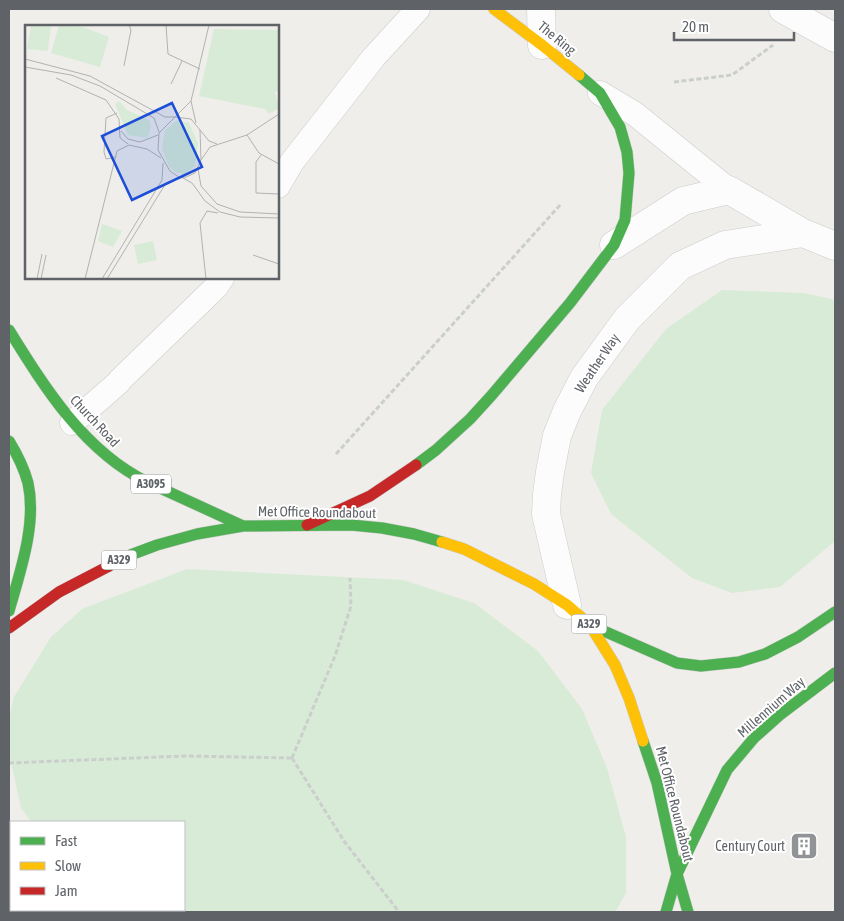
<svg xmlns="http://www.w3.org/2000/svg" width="844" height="921" font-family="'Asap Condensed',sans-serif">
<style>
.green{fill:#d8ebd6}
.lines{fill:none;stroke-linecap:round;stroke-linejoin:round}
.lane-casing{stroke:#cbcccc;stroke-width:25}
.street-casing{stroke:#cbcccc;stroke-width:29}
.fast-casing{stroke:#cacacb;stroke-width:12}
.slow-casing{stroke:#cacacb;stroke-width:12}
.jam-casing{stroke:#cacacb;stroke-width:12}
.path{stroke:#cacfcc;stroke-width:3;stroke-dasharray:5 2.5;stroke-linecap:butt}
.lane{stroke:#fdfcfc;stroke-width:24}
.street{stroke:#fdfcfc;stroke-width:28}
.fast{stroke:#4caf50;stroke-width:11}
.slow{stroke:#ffc107;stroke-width:11}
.jam{stroke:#c62828;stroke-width:11}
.labels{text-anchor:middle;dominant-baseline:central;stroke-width:4;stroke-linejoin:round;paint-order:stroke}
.shield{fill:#fff;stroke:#8f9295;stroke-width:1}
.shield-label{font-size:12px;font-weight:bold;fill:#5f6368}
.street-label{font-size:14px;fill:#5f6368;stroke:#fff}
.poi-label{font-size:14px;fill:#5f6368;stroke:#fff;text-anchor:end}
.inset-road{fill:none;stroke:#b1b2b2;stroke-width:1}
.view{fill:#1d4ed8;fill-opacity:0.15;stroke:#1d4ed8;stroke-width:2.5}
.inset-edge{fill:none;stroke:#5f6368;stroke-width:2.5}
</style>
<rect width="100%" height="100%" fill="#efeeea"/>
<path class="green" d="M722,290L804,293L835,300V541L780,587L732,593L692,578L611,514L591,473L602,410L666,329Z
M187,569L403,580L474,603L538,651L582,709L607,768L626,837V893L615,912H128L124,910H184V822H31L21,808L9,752V718L14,697L51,637L82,609Z"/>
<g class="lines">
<g class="lane-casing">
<path id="lane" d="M600,93L635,114L729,190
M278,186L292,162L374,57L418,9
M72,423L119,382L120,380L216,287L222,278"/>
</g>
<g class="street-casing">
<path id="street" d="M541,9L542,45
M783,9L835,38
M614,245L683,201L729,190L803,233L835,246
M567,605L546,514L547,494L550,472L557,436L567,411L584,378L627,319L680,266L725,245L803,233"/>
</g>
<g class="fast-casing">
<path id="fast" d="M9,330C45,388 84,451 147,482L243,526
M9,441C17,454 24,468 28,483C37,524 20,572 9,611
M416,465L436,450L470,419L491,396L570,303L614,245L625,220L629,173L627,152L620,127L600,93L579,75
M109,566L125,557L157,545L197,534L243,526L351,525L382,528L414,534L442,542
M590,625L677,663L701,666L739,662L765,654L798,637L835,612
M643,741L657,783L677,874L666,912
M9,866L11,870
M688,912L677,874L727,770L754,738L781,714L835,673"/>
</g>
<g class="slow-casing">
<path id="slow" d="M494,9L542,45L579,75
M442,542L464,549L534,584L567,605L590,625L615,665L629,698L643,741
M51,910L54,912"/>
</g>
<g class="jam-casing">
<path id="jam" d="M307,525L370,496L416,465
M9,628L59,592L109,566"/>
</g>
<path class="path" d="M674,82L732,75L773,45
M336,454L561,204
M292,758L335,656L351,606L350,578
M292,758L344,841L399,912
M9,763L185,756L292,758"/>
<use href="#lane" class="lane"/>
<use href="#street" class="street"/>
<use href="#fast" class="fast"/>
<use href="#slow" class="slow"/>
<use href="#jam" class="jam"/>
</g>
<defs>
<g id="building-square" transform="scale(1.4375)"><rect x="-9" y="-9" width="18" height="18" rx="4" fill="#919496" stroke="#fff"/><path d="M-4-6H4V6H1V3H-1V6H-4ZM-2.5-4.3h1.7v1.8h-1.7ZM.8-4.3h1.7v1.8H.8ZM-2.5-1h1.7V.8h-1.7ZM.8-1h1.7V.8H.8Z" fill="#fff"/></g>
</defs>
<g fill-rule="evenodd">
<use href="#building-square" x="804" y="846"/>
</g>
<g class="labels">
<g class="shield">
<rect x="131" y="474.5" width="40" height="19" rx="4"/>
<rect x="101.5" y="550.5" width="35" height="19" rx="4"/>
<rect x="571.5" y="614.5" width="35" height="19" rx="4"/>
</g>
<g class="shield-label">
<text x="151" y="484">A3095</text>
<text x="119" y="560">A329</text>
<text x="589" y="624">A329</text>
</g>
<g class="street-label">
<text transform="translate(557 38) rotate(39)">The Ring</text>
<text transform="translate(597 363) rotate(-56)">Weather Way</text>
<text transform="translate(95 421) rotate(47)">Church Road</text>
<text transform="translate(317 512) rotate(1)">Met Office Roundabout</text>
<text transform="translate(771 707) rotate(-41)">Millennium Way</text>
<text transform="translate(675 804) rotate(76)">Met Office Roundabout</text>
</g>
<g class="poi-label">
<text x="785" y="846">Century Court</text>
</g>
</g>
<g transform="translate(25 25)">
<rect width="254" height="254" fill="#efeeea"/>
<path d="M6,0H26L23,26L2,24ZM34,0L58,2L84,12L75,42L26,28ZM189,4L254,5V66L250,67L254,83L244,89L240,84L174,71ZM94,76L102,85L124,95L126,102L122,113L103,110L90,79ZM153,95L164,98L173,118L170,141L160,149L150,147L144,141L137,124L140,105ZM77,199L97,206L88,222L73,216ZM128,216L132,235L113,239L109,220Z" fill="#d8ebd6"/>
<path class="inset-road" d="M141,0L143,29L175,44M0,34L65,51L140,92H150L166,76M99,41L106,5L104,0M0,42L46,50L75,61L129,93L134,107M31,53L81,75L94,94L95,113L103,119M146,59L157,36M150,92L166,94L175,105L176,135L170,148L161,152L155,153L145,146L133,125L134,108ZM171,98L166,76L184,0M175,105L184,116L192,119M96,106L103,114L115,117L133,110M222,110L234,128L254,139M236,130L231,137V168L254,169M91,132L81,134L79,127L81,93L92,88M176,135L185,122L222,110L254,89M173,144L176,161L192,179L215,187L254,189M158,153L167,158L180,176L195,187L215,192L254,193M175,198L181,254M175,198L182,186L193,188M228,230L254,239M12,254L17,229M16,254L21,230M60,254L92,126L104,120L122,124L136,133M77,254L137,155L138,138M82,254L141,158L155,153"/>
<path class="view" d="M147,78L177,142L107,175L77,111Z"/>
<rect width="254" height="254" class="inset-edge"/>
</g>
<rect width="844" height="921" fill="none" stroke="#5f6368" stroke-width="20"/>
<rect x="10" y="821" width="175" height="90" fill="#ffffff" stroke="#bfc1c3"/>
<rect x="20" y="837" width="25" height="8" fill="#4caf50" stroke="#bfc1c3"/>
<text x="55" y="846" font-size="15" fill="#5f6368">Fast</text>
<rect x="20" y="862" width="25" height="8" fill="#ffc107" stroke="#bfc1c3"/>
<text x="55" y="871" font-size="15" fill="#5f6368">Slow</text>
<rect x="20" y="887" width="25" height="8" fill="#c62828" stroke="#bfc1c3"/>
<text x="55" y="896" font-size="15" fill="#5f6368">Jam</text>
<path d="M674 32v8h120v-8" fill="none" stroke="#5f6368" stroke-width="2.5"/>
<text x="682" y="32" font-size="15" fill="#5f6368" stroke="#ffffff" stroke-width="4" paint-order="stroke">20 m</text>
</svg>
